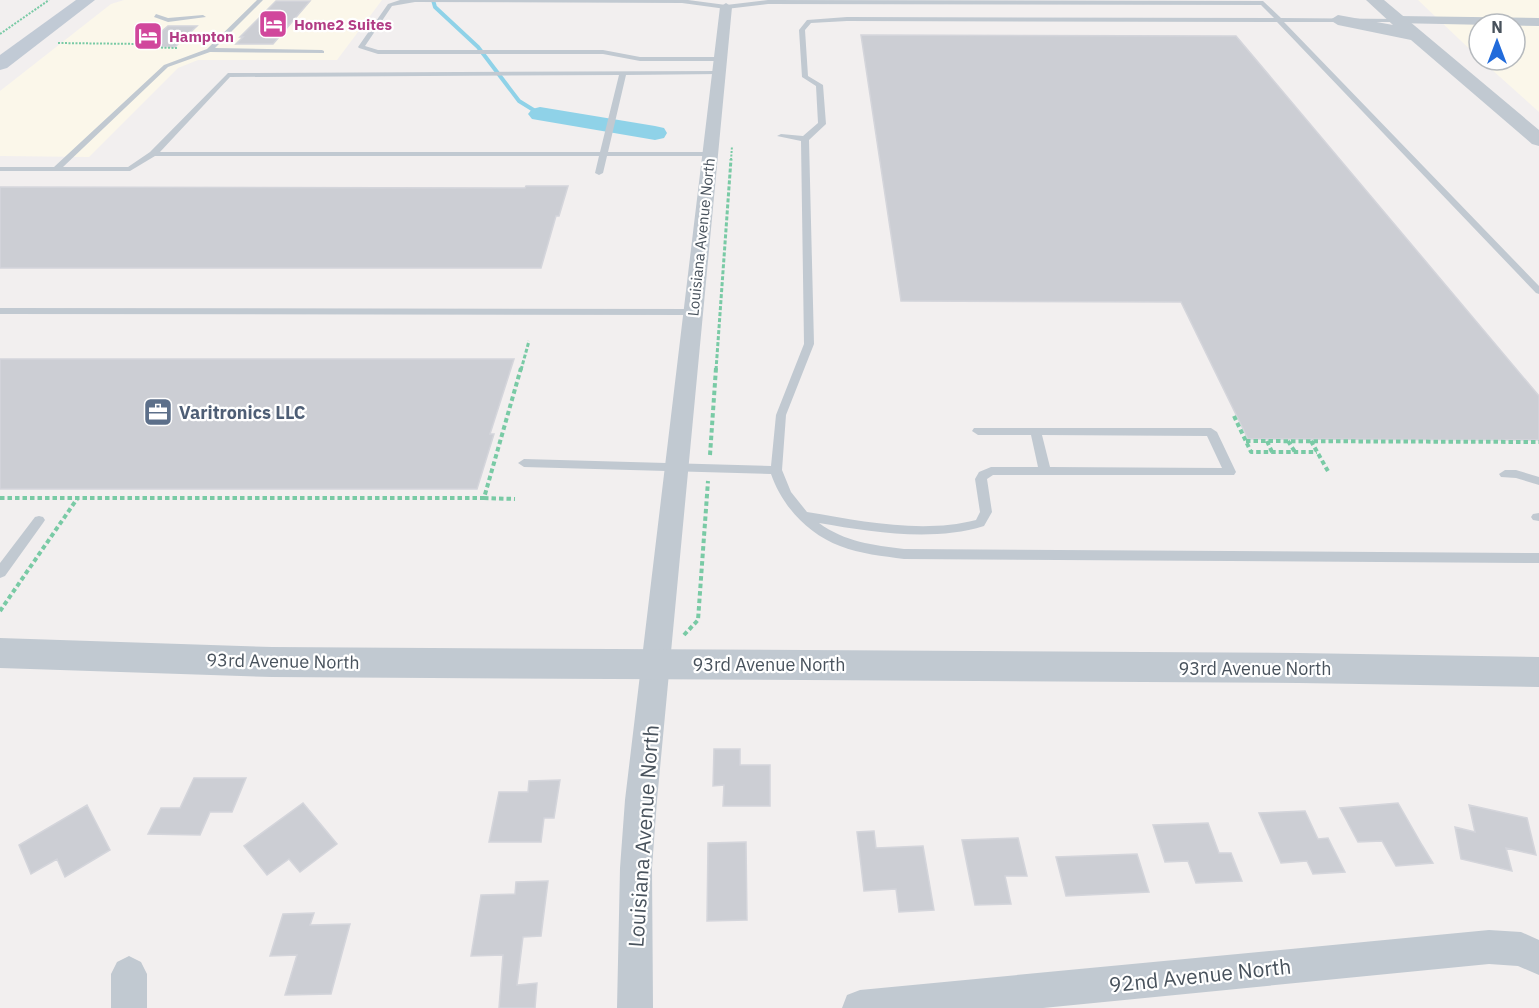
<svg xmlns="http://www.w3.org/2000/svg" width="1539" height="1008" font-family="'IBM Plex Sans',sans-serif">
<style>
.commercial{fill:#fbf7ea}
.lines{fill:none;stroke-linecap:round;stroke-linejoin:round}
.stream{stroke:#8fd2e8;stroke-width:4}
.river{fill:#8fd2e8;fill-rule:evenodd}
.building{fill:#ccced4;stroke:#d4d5db;stroke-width:1.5}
.path-far2{stroke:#79caa5;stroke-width:2;stroke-dasharray:2 1.5;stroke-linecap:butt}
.path-far1{stroke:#79caa5;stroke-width:3;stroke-dasharray:4 2;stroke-linecap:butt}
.path{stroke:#79caa5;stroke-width:4;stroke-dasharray:4.5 3;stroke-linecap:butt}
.service{fill:#c1c9d1;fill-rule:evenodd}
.minor{fill:#c1c9d1;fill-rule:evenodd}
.tertiary{fill:#c1c9d1;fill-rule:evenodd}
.secondary{fill:#c1cad5;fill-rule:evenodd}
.labels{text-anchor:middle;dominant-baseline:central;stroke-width:4.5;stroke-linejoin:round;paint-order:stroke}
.far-hotel-label{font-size:15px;font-weight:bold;fill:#b23c85;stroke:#fff;text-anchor:start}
.far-street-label{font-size:15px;fill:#48525c;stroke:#fff}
.service-label{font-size:18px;font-weight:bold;fill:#4e5e75;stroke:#fff;text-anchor:start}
.street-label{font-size:18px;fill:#48525c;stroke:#fff}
.near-street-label{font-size:21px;fill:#48525c;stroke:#fff}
</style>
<rect width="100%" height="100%" fill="#f2efef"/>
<path class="commercial" d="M124,0H382L337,60H198L178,68L89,157L0,156V91L111,4Z
M1418,0H1539V112L1481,60H1515V24H1479V58Z"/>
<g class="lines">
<path class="stream" d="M433,0L435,7L478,47L519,101L540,114"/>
<path class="river" d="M540,107L655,126L664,128L667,133L664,138L655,140L532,119L528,114L532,109Z"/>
</g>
<path class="building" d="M276,1H310L273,44H236L243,37H240Z
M168,26H197L175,47L144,46Z
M861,35L1236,36L1539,396V440L1248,439L1181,302L901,301Z
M526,186H568L559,216H556L541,268H0V187L525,188Z
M0,359H514L490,434H494L477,489H0Z
M714,749H740V765H770V806H723L724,785L713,786Z
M194,778H246L232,812H210L200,835L148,834L161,808H180Z
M560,780L554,818H544L541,842H489L499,792H528L529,781Z
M303,803L337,844L300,872L289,859L267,875L244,846Z
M1398,803L1422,845L1433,863L1396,866L1382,841L1358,842L1340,808Z
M87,805L110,850L65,877L57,859L31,874L19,845Z
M1469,805L1527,818L1536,855L1506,848L1512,871L1461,859L1455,827L1475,832Z
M1305,811L1318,839L1328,838L1345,872L1313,874L1307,861L1281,863L1259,813Z
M1208,823L1219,853H1231L1242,881L1196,883L1188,861L1165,862L1153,825Z
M874,831L876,848L923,846L934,910L899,912L896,889L864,891L857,832Z
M1018,838L1027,876H1005L1011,904L975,905L962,840Z
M746,842L747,920L707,921L708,843Z
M1137,854L1149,892L1066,896L1056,857Z
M548,881L541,936L523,937L517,985L537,983L535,1008H499L503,955L471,956L481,895L515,894L516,882Z
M314,913L310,925L350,924L331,994L285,995L297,955L270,956L283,914Z"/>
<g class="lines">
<path class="path-far2" d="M0,34L49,0
M58,43L141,44L137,47L178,48
M731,160L732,146"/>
<path class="path-far1" d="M521,370L529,341
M716,370L731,159"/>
<path class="path" d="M1234,416L1251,452H1317
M1246,441L1539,442
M1267,441L1272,452
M1288,441L1295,452
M1311,441L1329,473
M710,455L716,368
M0,498H484L521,368
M484,498L515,499
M0,611L77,499
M684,635L698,620L708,481"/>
<path class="service" d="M257,0H263L215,48L322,50L324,51V53L210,52L168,67L63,167H128L150,152L228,73L719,71L721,72V74L626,75L608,152H710L714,154L710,156H607L603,173L599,175L595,173L599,156H155L130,171H0V167H54L164,65L207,49ZM619,75L600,152H160L230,77Z
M400,0H688L726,5L768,0L1263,1L1281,18L1400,19V21L1398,22H1284L1539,286V294L1536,293L1277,22L847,21L811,23L805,30L808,76L823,85L826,124L809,140L814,344L786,415L782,470L791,492L807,512C861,521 922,534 976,520L980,512L975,479L979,472L991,467H1038L1031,435H978L972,431L974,428H1211L1217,432L1236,472L1234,475H993L987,479L992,512L984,526C932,542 872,532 819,523C845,542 873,545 904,549L1539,553V563L904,559C883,556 860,554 840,546C808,534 782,506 771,474L524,467L518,463L524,459L771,466L776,415L804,344L801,141L777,136L781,134L803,136L818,123L816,86L802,77L799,30L807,20L847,17L1274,18L1261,5L768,4L726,9L682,3L415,2L392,6L365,46L378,50H603L640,57H720L723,59L720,61H640L603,54H378L359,48L358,47L388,4ZM1042,435L1207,436L1222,468L1050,467Z
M156,14L168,18L203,15L206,17L168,22L154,17Z
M0,308L693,309L698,312L693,315L0,314Z
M1505,470H1516L1539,477V485L1516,478L1501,477L1499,474Z
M1539,513V521L1533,520L1531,517L1533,514Z
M39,516L43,517L45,520L43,523L5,576L0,578V563L35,517Z"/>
<path class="minor" d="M726,3L732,7L657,800L652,868L653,1008H617L620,868L625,800L720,7Z
M1398,16L1539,18V26L1394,23L1392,20Z
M1489,930L1521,932L1539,940V975L1518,966L1489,964L1043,1008H842L847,995L860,990Z
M129,956L141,962L147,974V1008H111V974L117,962Z"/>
<path class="tertiary" d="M1366,0H1384L1539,130V146L1532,144L1411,40L1338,25L1330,20L1338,15L1393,25Z
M0,638L272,647L1299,653L1539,657V687L1299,683L272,677L0,668Z"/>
<path class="secondary" d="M76,0H95L7,68L0,70V55Z"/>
</g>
<defs>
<g id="hotel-square" transform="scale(1.5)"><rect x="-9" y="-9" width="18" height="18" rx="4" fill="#d1479c" stroke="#fff"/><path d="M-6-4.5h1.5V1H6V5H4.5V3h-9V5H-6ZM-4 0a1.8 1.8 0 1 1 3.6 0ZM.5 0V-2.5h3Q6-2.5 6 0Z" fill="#fff"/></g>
<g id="office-square" transform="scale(1.5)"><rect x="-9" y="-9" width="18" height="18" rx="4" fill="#5c6f8a" stroke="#fff"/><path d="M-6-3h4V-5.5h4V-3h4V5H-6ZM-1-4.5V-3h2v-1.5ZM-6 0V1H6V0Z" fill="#fff"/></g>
</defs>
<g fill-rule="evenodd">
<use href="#hotel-square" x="273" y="24"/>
<use href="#hotel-square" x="148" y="36"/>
<use href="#office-square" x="158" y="412"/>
</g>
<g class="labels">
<g class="far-hotel-label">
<text x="294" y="24">Home2 Suites</text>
<text x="169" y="36">Hampton</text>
</g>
<g class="far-street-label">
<text transform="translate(701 237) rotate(-84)">Louisiana Avenue North</text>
</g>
<g class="service-label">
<text x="179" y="412">Varitronics LLC</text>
</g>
<g class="street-label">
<text transform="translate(283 661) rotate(1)">93rd Avenue North</text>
<text x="769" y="664">93rd Avenue North</text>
<text x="1255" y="668">93rd Avenue North</text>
</g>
<g class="near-street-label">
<text transform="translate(643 836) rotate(-86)">Louisiana Avenue North</text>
<text transform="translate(1200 975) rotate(-6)">92nd Avenue North</text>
</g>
</g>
<g transform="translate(1497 42)"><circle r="28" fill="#ffffff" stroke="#b6babe" stroke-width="1.5"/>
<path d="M0-4.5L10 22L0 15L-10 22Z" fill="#216bdb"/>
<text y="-9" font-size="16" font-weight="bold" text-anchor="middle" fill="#48525c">N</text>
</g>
</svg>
